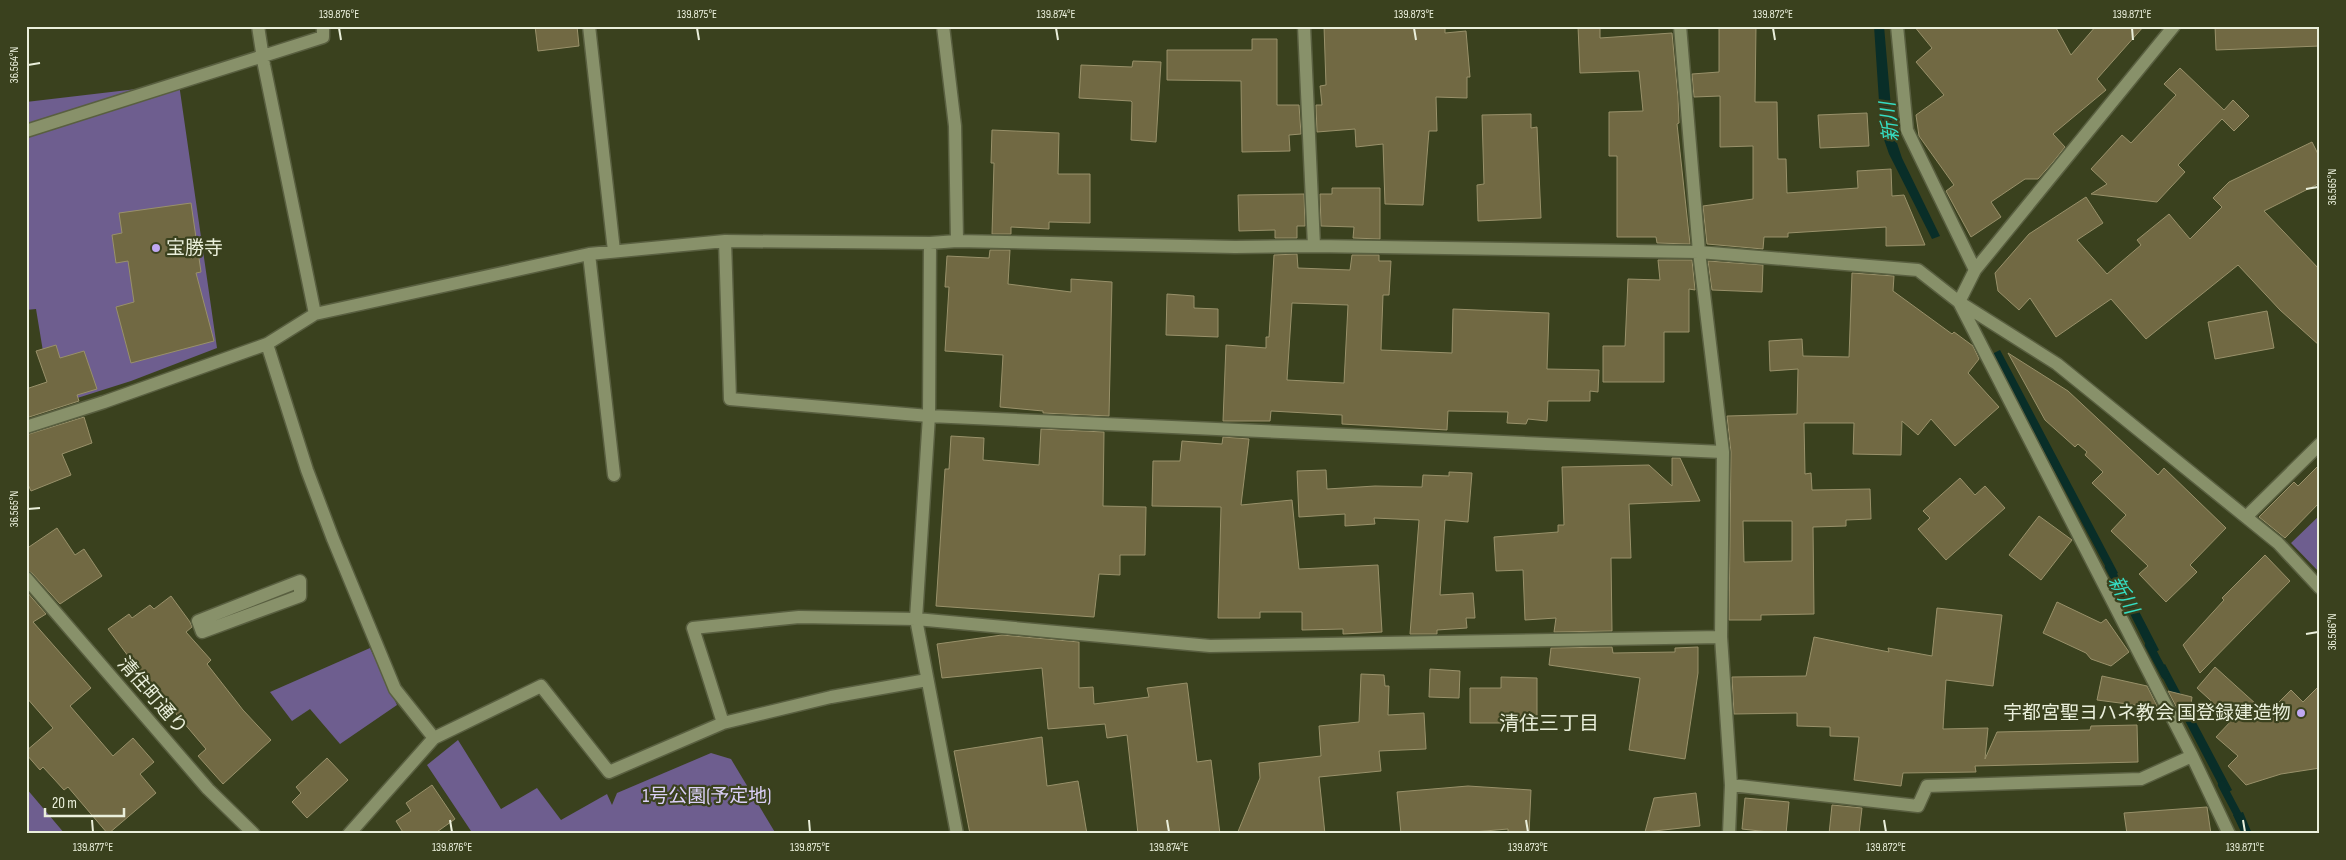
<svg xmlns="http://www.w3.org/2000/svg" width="2346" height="860" font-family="'Sofia Sans Condensed','Noto Sans JP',sans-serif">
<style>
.green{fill:#6e5e8f}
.water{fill:#092e28}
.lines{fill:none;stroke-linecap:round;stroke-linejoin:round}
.stream{stroke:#092e28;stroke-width:8}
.building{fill:#716943;stroke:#99916a;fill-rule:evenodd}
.minor-casing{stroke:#595f40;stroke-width:15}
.minor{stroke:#88916a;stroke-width:12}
.ticks{fill:none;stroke:#eaefdb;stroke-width:2}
.poi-dot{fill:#c0a8f3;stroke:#3a411e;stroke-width:2}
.labels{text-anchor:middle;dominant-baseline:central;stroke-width:4.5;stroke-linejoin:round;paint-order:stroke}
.poi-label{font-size:19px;fill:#eaefdb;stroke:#3a411e;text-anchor:start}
.street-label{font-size:19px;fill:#eaefdb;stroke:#3a411e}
.park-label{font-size:19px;fill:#dbd0f7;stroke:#3a411e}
.water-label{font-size:20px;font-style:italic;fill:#35ddc2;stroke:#3a411e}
.neighbourhood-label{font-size:20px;fill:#eaefdb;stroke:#3a411e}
.neatline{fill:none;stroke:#eaefdb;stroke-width:2}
.ticks-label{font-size:12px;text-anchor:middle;fill:#eaefdb}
</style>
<rect width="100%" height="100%" fill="#3a411e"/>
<path class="green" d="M179,84L217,348L131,381L52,406L36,309L26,310V102Z
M2320,515V573L2291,543Z
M370,648L397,705L340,744L310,709L292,721L270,692Z
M458,740L501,809L537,788L561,820L607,794L612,805L617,793L711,753L731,759L776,834H473L427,765Z
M26,788L65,834H26Z"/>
<path class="water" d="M1874,26H1884L1893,131L1902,158L1940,236L1932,239L1889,154L1881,131Z
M2000,350L2118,573L2111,577L1992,354Z
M2128,590L2159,650L2151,655L2120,594Z
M2165,664L2232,790L2224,795L2158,669Z
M2243,812L2252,834H2242L2233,815Z"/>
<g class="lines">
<path class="stream" d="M2109,567L2127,601
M2149,645L2165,675
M2222,785L2248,834"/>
</g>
<path class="building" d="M535,26H577L579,46L538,51Z
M1324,26H1445V33L1466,31L1470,77H1467V98L1436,97L1437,131H1429L1423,205L1385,204L1383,144L1356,147L1355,129L1317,132L1316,105H1322L1320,86L1326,85Z
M1578,26H1600V38L1672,33L1678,98L1679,123L1677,124L1690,244L1657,243L1656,237H1617V156H1609V112L1643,111L1639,71L1580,73Z
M1719,26H1756L1755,102H1777L1778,159H1786L1787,193L1858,188L1857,171L1891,169L1892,196L1904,195L1925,245L1886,246V227L1788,233V237H1764L1763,249L1707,244L1703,206L1753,199V146L1720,147V96L1694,97L1692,74L1719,72Z
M1914,26H2055L2071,55L2096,26H2144L2097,79L2106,90L2053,134L2065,147L2053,162L2038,179H2025L1991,202L2001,217L1971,237L1946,191L1954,185L1919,136L1916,115L1944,95L1916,62L1932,48Z
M2215,26H2320V46L2216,50Z
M1252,39H1277V105H1299L1301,134L1289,135L1290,151L1242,152L1241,81L1167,80V50H1252Z
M1133,61L1161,62L1156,142L1131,140L1132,102L1131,101L1079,98L1081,65L1132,67Z
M2180,68L2224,110L2233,100L2249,116L2234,131L2222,119L2178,165L2185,172L2157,202L2091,194L2107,184L2091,169L2122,135L2131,143L2176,95L2164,84Z
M1867,113L1869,146L1820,148L1818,115Z
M1531,114V128L1537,127L1541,218L1478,221L1477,185L1484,184L1482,115Z
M992,130L1059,133L1058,174H1090V223L1049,222V229L1011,227V234H992L994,163H991Z
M2312,142L2320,158V183L2264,211L2320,270V346L2280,310L2238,265L2146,339L2111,299L2056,337L2030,298L2019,310L1998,291L1995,273L2029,234L2086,197L2103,223L2077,240L2107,274L2141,245L2137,240L2169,214L2190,239L2222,207L2213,198L2229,182Z
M1332,188H1380V239L1353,238L1354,227L1321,226L1320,194H1332Z
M1304,194L1305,226H1297V238H1275V230L1239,231L1238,195Z
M191,203L201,272L196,273L214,341L131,363L116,307L134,302L128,261L116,263L112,235L122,233L119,213Z
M990,250H1010L1008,284L1071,292V279L1112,282L1109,416L1043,413V411L1000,407L1003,355L945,351L949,287H945L947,256L989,258Z
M1297,254L1298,268L1350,270L1352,255H1379V261H1391L1389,295H1383L1381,350L1452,353L1453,309L1549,313L1547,369L1599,370L1598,392L1590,391V401H1548L1547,421L1528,419L1526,424L1507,423L1508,412L1448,411L1447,430L1342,424V415L1271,411L1270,421H1223L1226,345L1266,348V337H1269L1274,255ZM1292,303L1348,305L1344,383L1287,380Z
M1658,260H1692L1695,290L1689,289V332H1664V382H1603V346H1625L1628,279L1660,280Z
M1708,261L1763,265L1762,292L1712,290Z
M1852,273L1894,276L1893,291L1952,334L1954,332L1973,346L1979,359L1968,373L1999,407L1955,446L1931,419L1918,435L1902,421L1901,455L1853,454L1854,423H1804L1805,474L1811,473L1812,490L1870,489L1871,519L1846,520V526L1813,527L1814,614L1761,615V620H1729L1731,452L1727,416L1797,414L1798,369L1770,371L1769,341L1802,339L1803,356L1849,357ZM1743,521H1792V561L1744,562Z
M1167,294L1194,296V308L1218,309V337L1166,335Z
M2267,311L2274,348L2215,359L2208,322Z
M56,345L60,358L84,351L97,389L77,395L79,401L26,418V389L47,382L36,351Z
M2008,353L2068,391L2158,475L2164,468L2226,528L2190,565L2197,572L2166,602L2139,574L2148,566L2111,531L2126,515L2092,483L2103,472L2085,455L2087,452L2078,444L2075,447L2045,420Z
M84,417L92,443L62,454L71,475L31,491L26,480V435Z
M1041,429L1104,432L1103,506L1146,507L1145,555H1120V575L1099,574L1094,617L936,606L945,469H949L951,436L984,438L983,460L1039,465Z
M1223,437L1249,439L1241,505L1292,500L1299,569L1378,565L1382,632L1343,634V629L1302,630V612H1260V618H1218L1221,507L1152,506L1153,461H1180L1182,441L1222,444Z
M1672,458H1680L1700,501L1629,504L1631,558H1611L1612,631L1554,632L1556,618L1525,620L1523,570L1496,571L1494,537L1558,532V525H1564L1562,467L1649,465L1672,486Z
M2320,464V502L2285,538L2259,517L2294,482L2298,486Z
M1326,470L1327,489L1375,486L1422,487L1423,475L1449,476V472L1472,473L1468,522L1445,520L1440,595L1473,593L1475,618H1466L1467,628L1437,630V634H1410L1419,520L1374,518L1375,524L1345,526V514L1299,517L1297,471Z
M1960,478L1975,495L1985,486L2005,508L1946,560L1918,529L1930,518L1923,511Z
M2039,516L2072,540L2041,580L2009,555Z
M57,528L75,555L84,549L102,576L60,604L32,573L26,570V549Z
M2265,555L2290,581L2200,673L2183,645L2224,600L2222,598Z
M26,591L46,614L33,622L91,688L70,706L113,756L133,738L154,762L140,774L156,793L108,834L68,787L64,790L43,767L40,770L26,754V751L53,728L26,697Z
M171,596L190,622L192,627L186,632L211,660L207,664L243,710L271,740L223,784L198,756L206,749L137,668L108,629L129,614L132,618L150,605L154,609Z
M2057,602L2101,623L2106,619L2129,652L2111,666L2091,659L2086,653L2043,633Z
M1937,608L2002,615L1993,686L1946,680L1943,729L1988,728L1985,759L1997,732L2090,730L2091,726L2137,725L2138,762L1975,766L1976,772L1903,773L1901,786L1854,780L1859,737L1830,736V727L1797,726V713L1734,714L1732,677L1806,676L1814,637L1889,652L1888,648L1932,656Z
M1002,635L1079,642V688L1093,687L1094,704L1149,697L1147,688L1187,683L1197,762L1211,760L1220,834H1138L1127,735L1107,738L1105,724L1048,729L1042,668L942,678L937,644Z
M1612,647L1613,653L1675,652V648L1698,647V673L1685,759L1629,750L1640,678L1549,665L1551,648Z
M2215,667L2267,714L2291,690L2303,702L2320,685V768L2281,774L2246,785L2228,766L2238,756L2216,737L2232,720L2197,688Z
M1430,669L1460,671L1459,698L1429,697Z
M1361,674L1384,675L1385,686H1389L1388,715L1424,713L1426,749L1379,751L1381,771L1319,777L1325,834H1237L1260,778L1259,763L1321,756L1319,726L1359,722Z
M2102,676L2147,686L2158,708L2097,700Z
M1501,677L1537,678V723H1470V688H1501Z
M2168,691L2192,697L2190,712L2178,710Z
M1042,737L1047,786L1078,781L1087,834H970L954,751Z
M327,758L348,780L307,818L292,802L301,793L296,787Z
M432,785L455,819L434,834H404L396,821L411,811L406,803Z
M1468,786L1531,790L1529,834H1508V829L1450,834H1401L1397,792Z
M1696,793L1700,826L1645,832L1654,798Z
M1745,798L1789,802L1786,834L1742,829Z
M1832,805L1862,808L1859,834H1829Z
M2207,807L2211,834H2127L2124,813Z"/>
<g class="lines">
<g class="minor-casing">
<path id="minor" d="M258,26L264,65L315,314
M589,26L614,251
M943,26L955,126L957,241
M1304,26L1314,246
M1680,26L1699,252L1723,452L1721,637L1731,785L1729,834
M1897,26L1907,130L1975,270
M2174,26L1975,270L1959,302L2192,756L2229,834
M26,131L323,37V26
M725,241L730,399L929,416L1723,452
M930,243L929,416L916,619L957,834
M589,254L614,475
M267,344L307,470L333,539L395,689L434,738L349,834
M26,427L104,402L267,344L315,314L589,254L725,241L930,243L957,241L1235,247L1314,246L1699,252L1918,270L1959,302L2057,364L2278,543L2320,588
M2246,517L2320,444
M26,578L208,789L254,834
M300,581V596L202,632L198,621Z
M723,723L831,697L927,680
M434,738L541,686L609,772L723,723L693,628L799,617L916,619L1210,646L1721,637
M1731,785L1918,806L1927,786L2141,779L2192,756"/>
</g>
<use href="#minor" class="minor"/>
</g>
<path class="ticks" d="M339,28L341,40M697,28L699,40M1056,28L1058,40M1414,28L1416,40M1773,28L1775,40M2132,28L2133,40M28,65L40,63M2306,189L2318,187M28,509L40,508M2306,634L2318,632M92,820L93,832M450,820L452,832M809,820L810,832M1167,820L1169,832M1526,820L1528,832M1884,820L1886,832M2243,820L2245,832"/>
<g class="poi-dot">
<circle cx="156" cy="248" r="5"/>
<circle cx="2301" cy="713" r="5"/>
</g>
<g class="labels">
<g class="poi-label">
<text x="166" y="248">宝勝寺</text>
<text x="2291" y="713" text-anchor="end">宇都宮聖ヨハネ教会 国登録建造物</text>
</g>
<g class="street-label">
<text transform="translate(152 696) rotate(49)">清住町通り</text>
</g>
<g class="park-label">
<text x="707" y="796">1号公園(予定地)</text>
</g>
<g class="water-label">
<text transform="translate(1890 122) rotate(-96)">新川</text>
<text transform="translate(2123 595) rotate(62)">新川</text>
</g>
<g class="neighbourhood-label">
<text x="1549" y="724">清住三丁目</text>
</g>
</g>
<rect width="2346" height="860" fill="none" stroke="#3a411e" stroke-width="55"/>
<path d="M45 808v8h79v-8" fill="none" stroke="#eaefdb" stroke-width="2.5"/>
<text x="52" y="808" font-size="15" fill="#eaefdb" stroke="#3a411e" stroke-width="4" paint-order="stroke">20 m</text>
<rect x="28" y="28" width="2290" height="804" class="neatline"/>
<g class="ticks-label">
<text x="339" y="18">139.876°E</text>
<text x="697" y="18">139.875°E</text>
<text x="1056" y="18">139.874°E</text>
<text x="1414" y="18">139.873°E</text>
<text x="1773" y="18">139.872°E</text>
<text x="2132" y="18">139.871°E</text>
<text transform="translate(14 65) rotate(-90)" y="4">36.564°N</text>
<text transform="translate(2332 187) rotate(-90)" y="4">36.565°N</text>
<text transform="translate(14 509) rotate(-90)" y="4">36.565°N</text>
<text transform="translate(2332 632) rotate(-90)" y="4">36.566°N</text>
<text x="93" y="851">139.877°E</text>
<text x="452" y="851">139.876°E</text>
<text x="810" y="851">139.875°E</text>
<text x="1169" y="851">139.874°E</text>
<text x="1528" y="851">139.873°E</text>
<text x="1886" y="851">139.872°E</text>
<text x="2245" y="851">139.871°E</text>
</g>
</svg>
